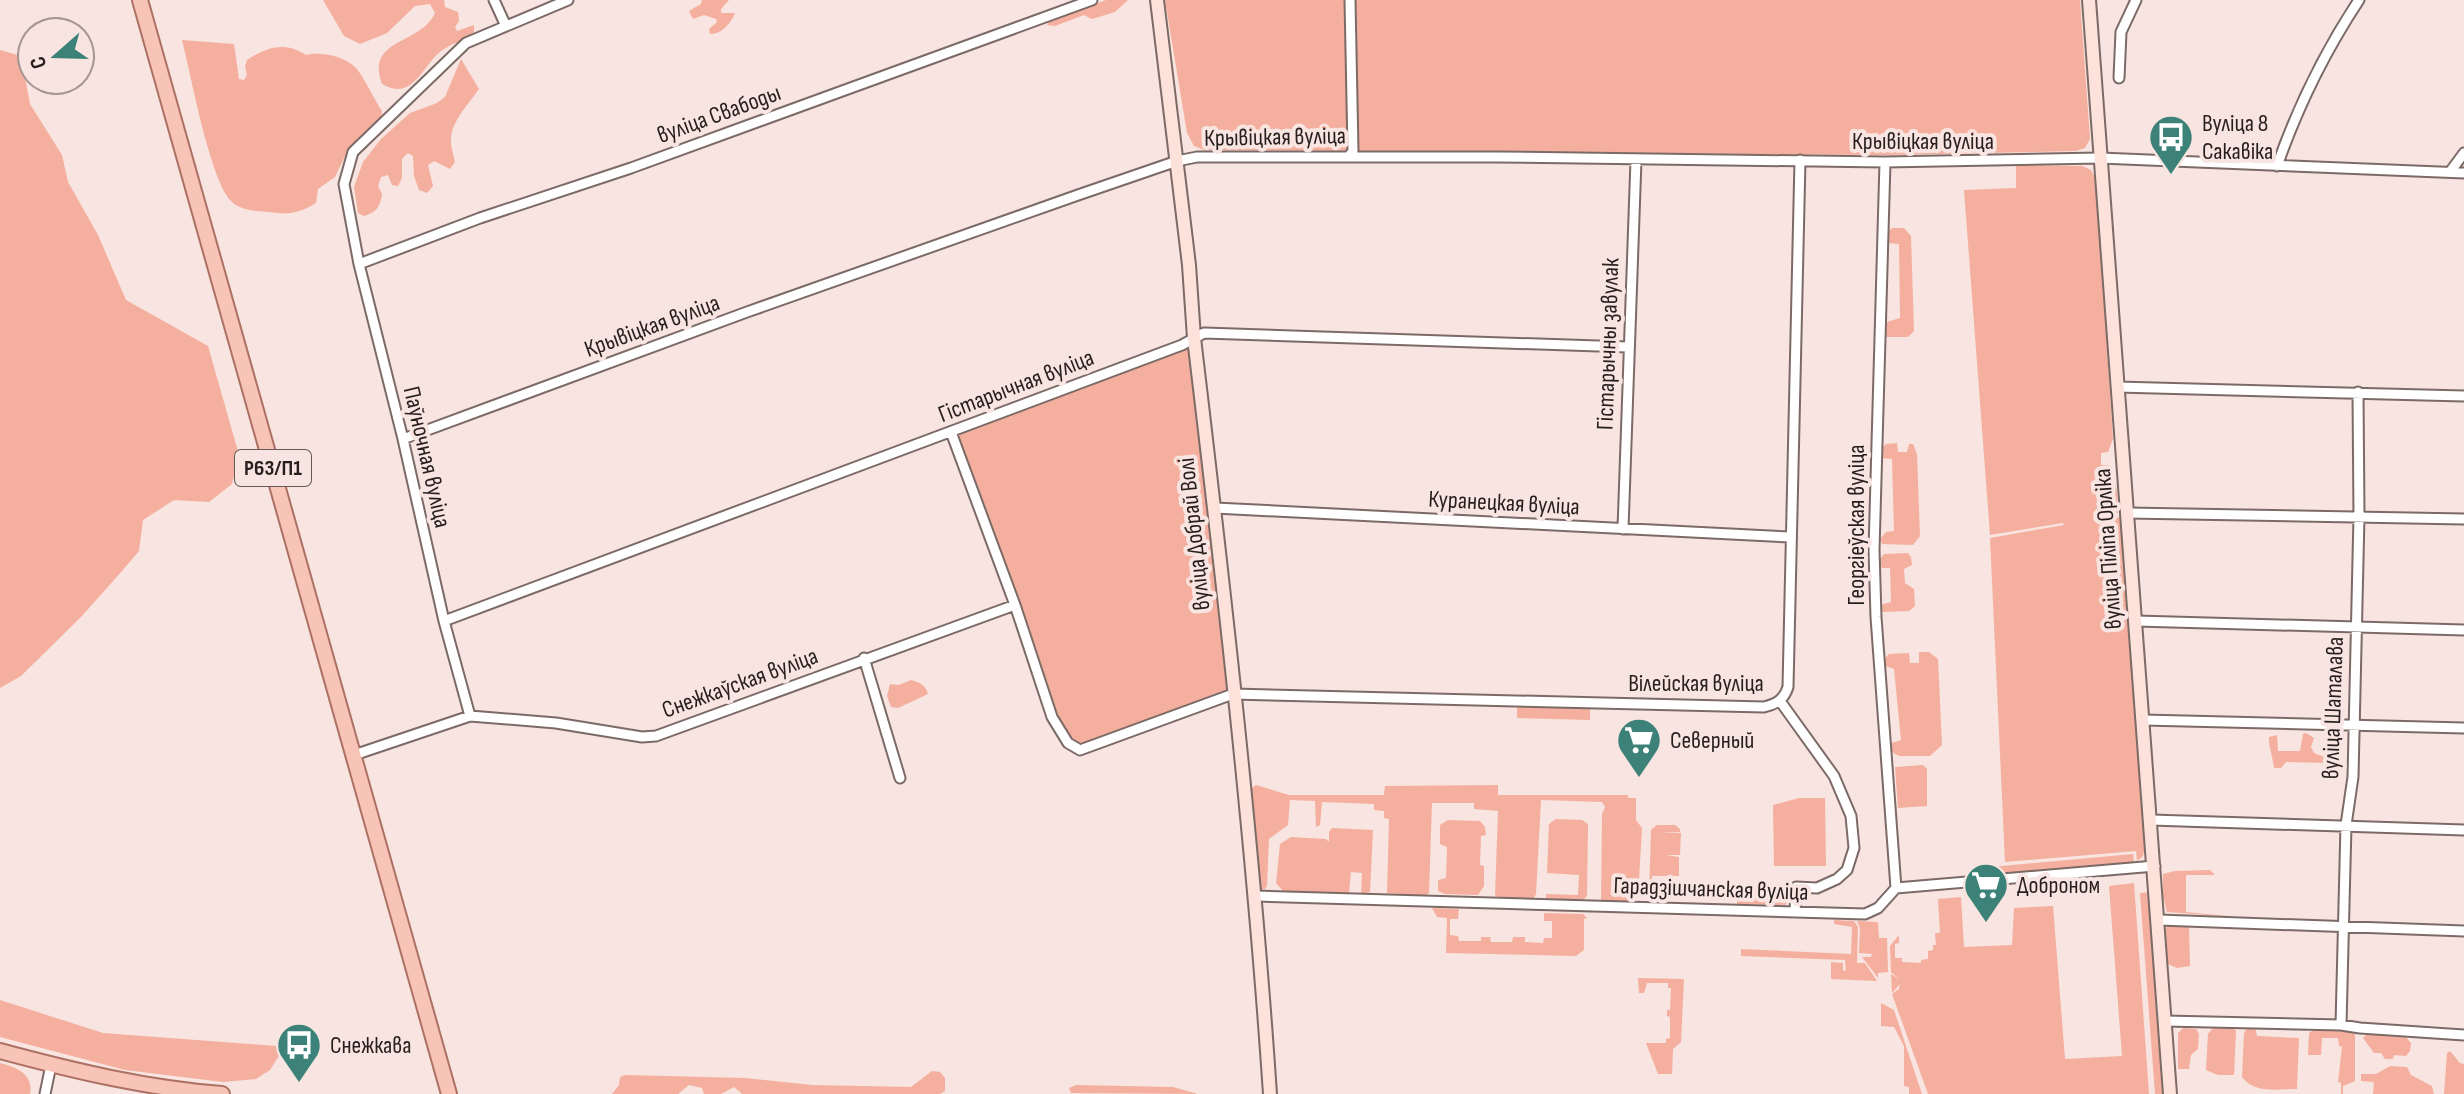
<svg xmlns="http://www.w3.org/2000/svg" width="2464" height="1094" font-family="'Sofia Sans Condensed',sans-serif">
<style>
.green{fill:#f5af9e}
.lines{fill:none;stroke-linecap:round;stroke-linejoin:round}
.street-casing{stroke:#7b6a66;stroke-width:13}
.secondary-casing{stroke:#7b6a66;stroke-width:16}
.primary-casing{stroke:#ac7163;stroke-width:18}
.street{stroke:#fff;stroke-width:9}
.secondary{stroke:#fce2db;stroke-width:12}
.primary{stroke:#f8c4b8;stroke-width:14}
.labels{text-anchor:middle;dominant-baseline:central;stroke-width:8;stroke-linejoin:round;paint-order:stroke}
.shield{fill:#f8e4e0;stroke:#655a58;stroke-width:2}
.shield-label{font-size:22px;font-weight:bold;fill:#261f1d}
.street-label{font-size:24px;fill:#261f1d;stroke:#f8e4e0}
.poi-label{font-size:24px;fill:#261f1d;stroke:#f8e4e0;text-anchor:start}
</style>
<rect width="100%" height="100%" fill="#f8e4e0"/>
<path class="green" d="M323,0H444L445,7L458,12L459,21L455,27L457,31L474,25V32C464,41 452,43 441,51C422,66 413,102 382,84C365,38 421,45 435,13L430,4L415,6L387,33L360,44L344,36Z
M702,0H729L721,9V13H735C731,23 722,34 710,34L709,29L717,22L716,19L704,15L693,19L689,11L701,4Z
M1106,0H1128L1115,12L1092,19L1084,15L1055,26L1047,25L1050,20Z
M1165,0H2080L2090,139L2085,148L2076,151L1884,155L1204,150L1194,146L1187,133Z
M182,40L234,44L239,79L244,80L247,75L245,66L247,60C267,47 285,41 306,55C321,51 344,56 355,67C362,73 375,101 382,111L381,119L347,152L335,177L318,189L316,203C300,213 288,215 270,212C256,211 240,211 230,200C209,175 191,75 182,40Z
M0,50L21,56L30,104L62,155L68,182L98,235L126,300L208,346L239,455L232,484L209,502L174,500L143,520L139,551L122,571L81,617L21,676L0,688Z
M461,59L479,89C469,104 450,122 451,142C451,148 454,156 455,162L450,169L434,161L428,165L433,186L427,193L419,190L414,176L413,156L408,153L402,159V178L398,186L392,185L388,175L381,177L378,186L382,194C380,207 377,212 364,216L358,213L354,187L363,162L381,139L410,113L437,103L445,97Z
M2016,165L2082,166L2091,170L2096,180L2113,439L2108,452L2101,453V465H2109L2117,491L2118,513L2093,518L2094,521L2121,517L2145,846L2143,856L2137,861L2136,851L2005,862L1990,538L2064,525L2063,523L1990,535L1964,190L2016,188Z
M1892,228H1904L1911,236L1914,331L1908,337H1887L1884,332L1887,322L1900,318L1899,244L1888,243V232Z
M1194,338L1233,694L1080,750L1063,737L951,432Z
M1897,443L1898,452H1907L1909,444H1913L1917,454L1920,536L1913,545L1882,544L1880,539L1886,532L1894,531L1892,459L1882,458L1883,447L1886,444Z
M1908,553L1911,557L1912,565L1904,569L1905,583L1914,589L1915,606L1909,611L1883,612L1880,605L1891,602L1890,568H1882L1879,560L1884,554Z
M1919,652H1929L1938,659L1942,745L1930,756H1899L1892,752V743L1901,740L1894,669L1885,666L1884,659L1889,654L1909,653L1910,663H1919Z
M911,680C920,683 925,684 928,694L898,708L891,707L887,696L890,684L899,685Z
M1517,707L1590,708V720L1517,718Z
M2306,733L2314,738L2311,747L2314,753L2327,758V763L2286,762L2281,768H2274C2273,759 2268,743 2269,737L2277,735L2278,751H2300L2303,734Z
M1923,765L1927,769V806L1898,808L1895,767Z
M1256,785L1289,795H1384L1385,786L1498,785V795H1628V798H1636V820L1642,828L1638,896L1631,902L1604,903L1601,900L1602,814L1605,807L1602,802L1541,800L1536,894L1533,900L1501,899L1495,895L1498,811L1474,809V803H1432L1429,893L1425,896L1387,893L1389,819L1384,818V811L1374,810V804L1322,802L1320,825L1316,827L1315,801L1290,800L1288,825L1269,839L1267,886L1265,889L1259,890L1249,790Z
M1799,798H1825L1826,866H1774L1773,805Z
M1556,819L1582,820L1588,824L1587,896L1581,902L1546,898V894L1578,895L1579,875L1547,873L1549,824Z
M1448,820L1480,821L1485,827L1486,835L1481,836L1480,865L1484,866V886L1478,895L1445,894L1438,891V880L1446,878L1447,847L1440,844V825Z
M1657,825H1675L1680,829V832H1659L1681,833L1680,855H1666L1679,857V876H1652V881L1660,882V896L1649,895L1651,830Z
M1332,828L1373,830L1370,892L1361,895L1362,873L1351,872L1349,894L1283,891L1276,883L1280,844L1291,837L1326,839L1329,842V832Z
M2133,854L2134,862L2000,874L1994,872L1991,867Z
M2210,870L2215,875H2186V912L2247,918L2167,912L2163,896V874L2175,871Z
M2134,883L2149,1094H1928L1892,994L1899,989L1900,984L1892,993L1891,974L1899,979L1891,972L1890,946L1899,935V943L1895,944V958H1902V962L1921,963V960L1928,959V951L1933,950V945H1936L1935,933H1940L1938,899L1961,897L1964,947L2012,945L2014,908L2053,906L2065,1059L2122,1056L2109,886Z
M1737,886L1793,887V892H1790L1789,901L1785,905L1737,904Z
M2151,892L2165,1094H2155L2140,893Z
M1432,908L1459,909L1458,919H1450V935L1458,936L1459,941H1481V937H1490L1491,942H1512L1513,937H1525V942L1543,943L1544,938H1552V921H1544V913L1583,914L1587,918L1584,919V950L1576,956L1446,953L1447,918L1437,917Z
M1834,920L1854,921L1858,927L1857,963H1865L1877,981L1831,979V962L1843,963V970L1846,971L1845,960L1741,956V949L1851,954L1852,927L1834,924Z
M1857,921L1878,922L1879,938H1887L1888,972L1878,973V978L1862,957H1871L1872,954L1859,953L1860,928Z
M2170,924H2229L2231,927H2189L2190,966L2177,968L2168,964L2165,929Z
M1638,978L1684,979L1681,1042L1673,1049L1672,1074H1658L1646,1043H1666V1039L1670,1038V1017L1667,1016V1010H1670L1671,988H1668V983H1647L1644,993H1639Z
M0,1000L103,1033L276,1046L280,1054L270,1070L256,1079L223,1082L125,1070L0,1037Z
M1881,1003L1894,1010L1922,1094H1909V1087L1904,1086V1046L1894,1027L1881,1026Z
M2214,1027H2232L2236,1031L2234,1075H2218L2206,1070L2208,1034Z
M2255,1027L2257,1036L2299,1038L2297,1089C2278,1089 2254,1094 2242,1077L2244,1033L2247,1028Z
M2183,1028L2196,1029L2199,1034L2198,1049L2191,1055L2189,1069H2178V1033Z
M2315,1029H2343L2355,1034V1081L2343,1086V1094H2341V1083L2338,1082L2342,1047L2339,1046L2338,1038H2322L2321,1055H2308L2309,1033Z
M2367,1034L2406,1037L2411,1043L2410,1051L2406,1056L2394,1055L2393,1059H2385L2381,1053H2374L2363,1038Z
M2450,1051L2460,1063L2464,1064V1094H2444L2447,1053Z
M0,1063C16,1067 34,1074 30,1094H0Z
M2390,1066L2407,1067L2411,1075L2432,1086L2434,1094H2373L2374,1082L2361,1081V1074H2376Z
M932,1071L940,1072L945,1078V1091L940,1094H742L734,1087L721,1094H704L702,1088L689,1085L678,1094H612L619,1085L620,1077L625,1075L745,1078L812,1085L911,1087Z
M1076,1085L1173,1087L1198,1094L1071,1093L1069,1088Z"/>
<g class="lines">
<g class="street-casing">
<path id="street" d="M494,0L505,24
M2119,78L2121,32L2136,0
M1349,156L1353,151L1350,0
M1885,162L1874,550L1876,617L1896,888
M2277,166C2298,106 2324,53 2359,0
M2450,172L2464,153
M359,264L480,218L631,168L1092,0
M2117,387L2464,396
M951,432L1015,605L1052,717L1068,743L1080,750L1233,694L1764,707C1776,704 1784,700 1788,687L1800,160
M403,439L747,312L1078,195L1177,161L1197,157H1497L1885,162L2100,158L2464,173
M1215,508L1790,537
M2128,513L2464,519
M1623,529L1636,160
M444,621L1182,345L1204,333L1628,347
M2136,621L2464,630
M864,658L900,778
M1780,701L1834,776L1851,816L1854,848L1847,870L1837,879L1817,888L1796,887L1795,912
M470,716L444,621L403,439L359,264L344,184L353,152L466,43L568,0
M2143,720L2464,728
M354,755L470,716L556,723L642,737L656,736L1015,605
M2151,820L2464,830
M1255,896L1865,914L1878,908L1896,888L2155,866
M2159,920L2464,931
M2165,1021L2341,1025L2360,1028L2464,1035
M2341,1025L2346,825L2353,777L2359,516L2358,392
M45,1094L51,1065"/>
</g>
<g class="secondary-casing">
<path id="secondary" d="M1157,0L1189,265L1194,338C1224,589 1253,841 1270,1094
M2089,0L2170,1094"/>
</g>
<g class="primary-casing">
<path id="primary" d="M140,0L449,1094
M0,1051C74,1071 146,1088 222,1094"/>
</g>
<use href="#street" class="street"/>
<use href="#secondary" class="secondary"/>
<use href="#primary" class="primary"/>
</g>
<defs>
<g id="bus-pin" transform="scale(2.3)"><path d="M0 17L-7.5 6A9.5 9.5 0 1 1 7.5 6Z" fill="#3c8278" stroke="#f8e4e0"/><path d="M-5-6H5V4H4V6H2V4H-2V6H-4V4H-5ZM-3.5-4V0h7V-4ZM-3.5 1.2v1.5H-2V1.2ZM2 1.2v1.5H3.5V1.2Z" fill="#fff"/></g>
<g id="supermarket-pin" transform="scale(2.3)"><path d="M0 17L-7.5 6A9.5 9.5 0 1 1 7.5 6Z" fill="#3c8278" stroke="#f8e4e0"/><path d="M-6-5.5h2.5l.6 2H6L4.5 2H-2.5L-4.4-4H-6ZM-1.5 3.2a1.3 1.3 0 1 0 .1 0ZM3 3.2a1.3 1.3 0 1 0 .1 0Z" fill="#fff"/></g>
</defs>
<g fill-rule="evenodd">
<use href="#bus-pin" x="2171" y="137"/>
<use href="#supermarket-pin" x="1639" y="740"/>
<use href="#supermarket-pin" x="1986" y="885"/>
<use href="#bus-pin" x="299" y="1045"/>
</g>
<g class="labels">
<rect class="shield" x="235" y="450" width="76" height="36" rx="6"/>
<g class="shield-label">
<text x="273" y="468">Р63/П1</text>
</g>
<g class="street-label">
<text transform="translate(719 114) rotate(-20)">вуліца Свабоды</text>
<text transform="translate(1275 137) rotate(-1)">Крывіцкая вуліца</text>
<text x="1923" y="141">Крывіцкая вуліца</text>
<text transform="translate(652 326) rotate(-20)">Крывіцкая вуліца</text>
<text transform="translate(1608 344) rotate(-88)">Гістарычны завулак</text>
<text transform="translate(1016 386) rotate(-21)">Гістарычная вуліца</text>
<text transform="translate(427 457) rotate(77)">Паўночная вуліца</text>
<text transform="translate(1504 503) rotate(3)">Куранецкая вуліца</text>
<text transform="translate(1856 525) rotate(-90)">Георгіеўская вуліца</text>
<text transform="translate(1194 534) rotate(-96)">вуліца Добрай Волі</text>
<text transform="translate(2108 549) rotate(-94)">вуліца Піліпа Орліка</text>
<text transform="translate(740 683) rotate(-20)">Снежкаўская вуліца</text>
<text x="1696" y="683">Вілейская вуліца</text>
<text transform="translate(2333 708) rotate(-88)">вуліца Шаталава</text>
<text transform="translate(1711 889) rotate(2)">Гарадзішчанская вуліца</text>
</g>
<g class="poi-label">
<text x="2202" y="123">Вуліца 8<tspan x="2202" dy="28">Сакавіка</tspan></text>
<text x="1670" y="740">Северный</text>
<text x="2017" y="885">Доброном</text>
<text x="330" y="1045">Снежкава</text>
</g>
</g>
<g transform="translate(56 56) rotate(250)"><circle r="38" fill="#f8e4e0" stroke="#a49592" stroke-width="2"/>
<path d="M0-6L14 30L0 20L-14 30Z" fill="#3c8278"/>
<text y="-12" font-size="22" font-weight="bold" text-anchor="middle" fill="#261f1d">С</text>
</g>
</svg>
